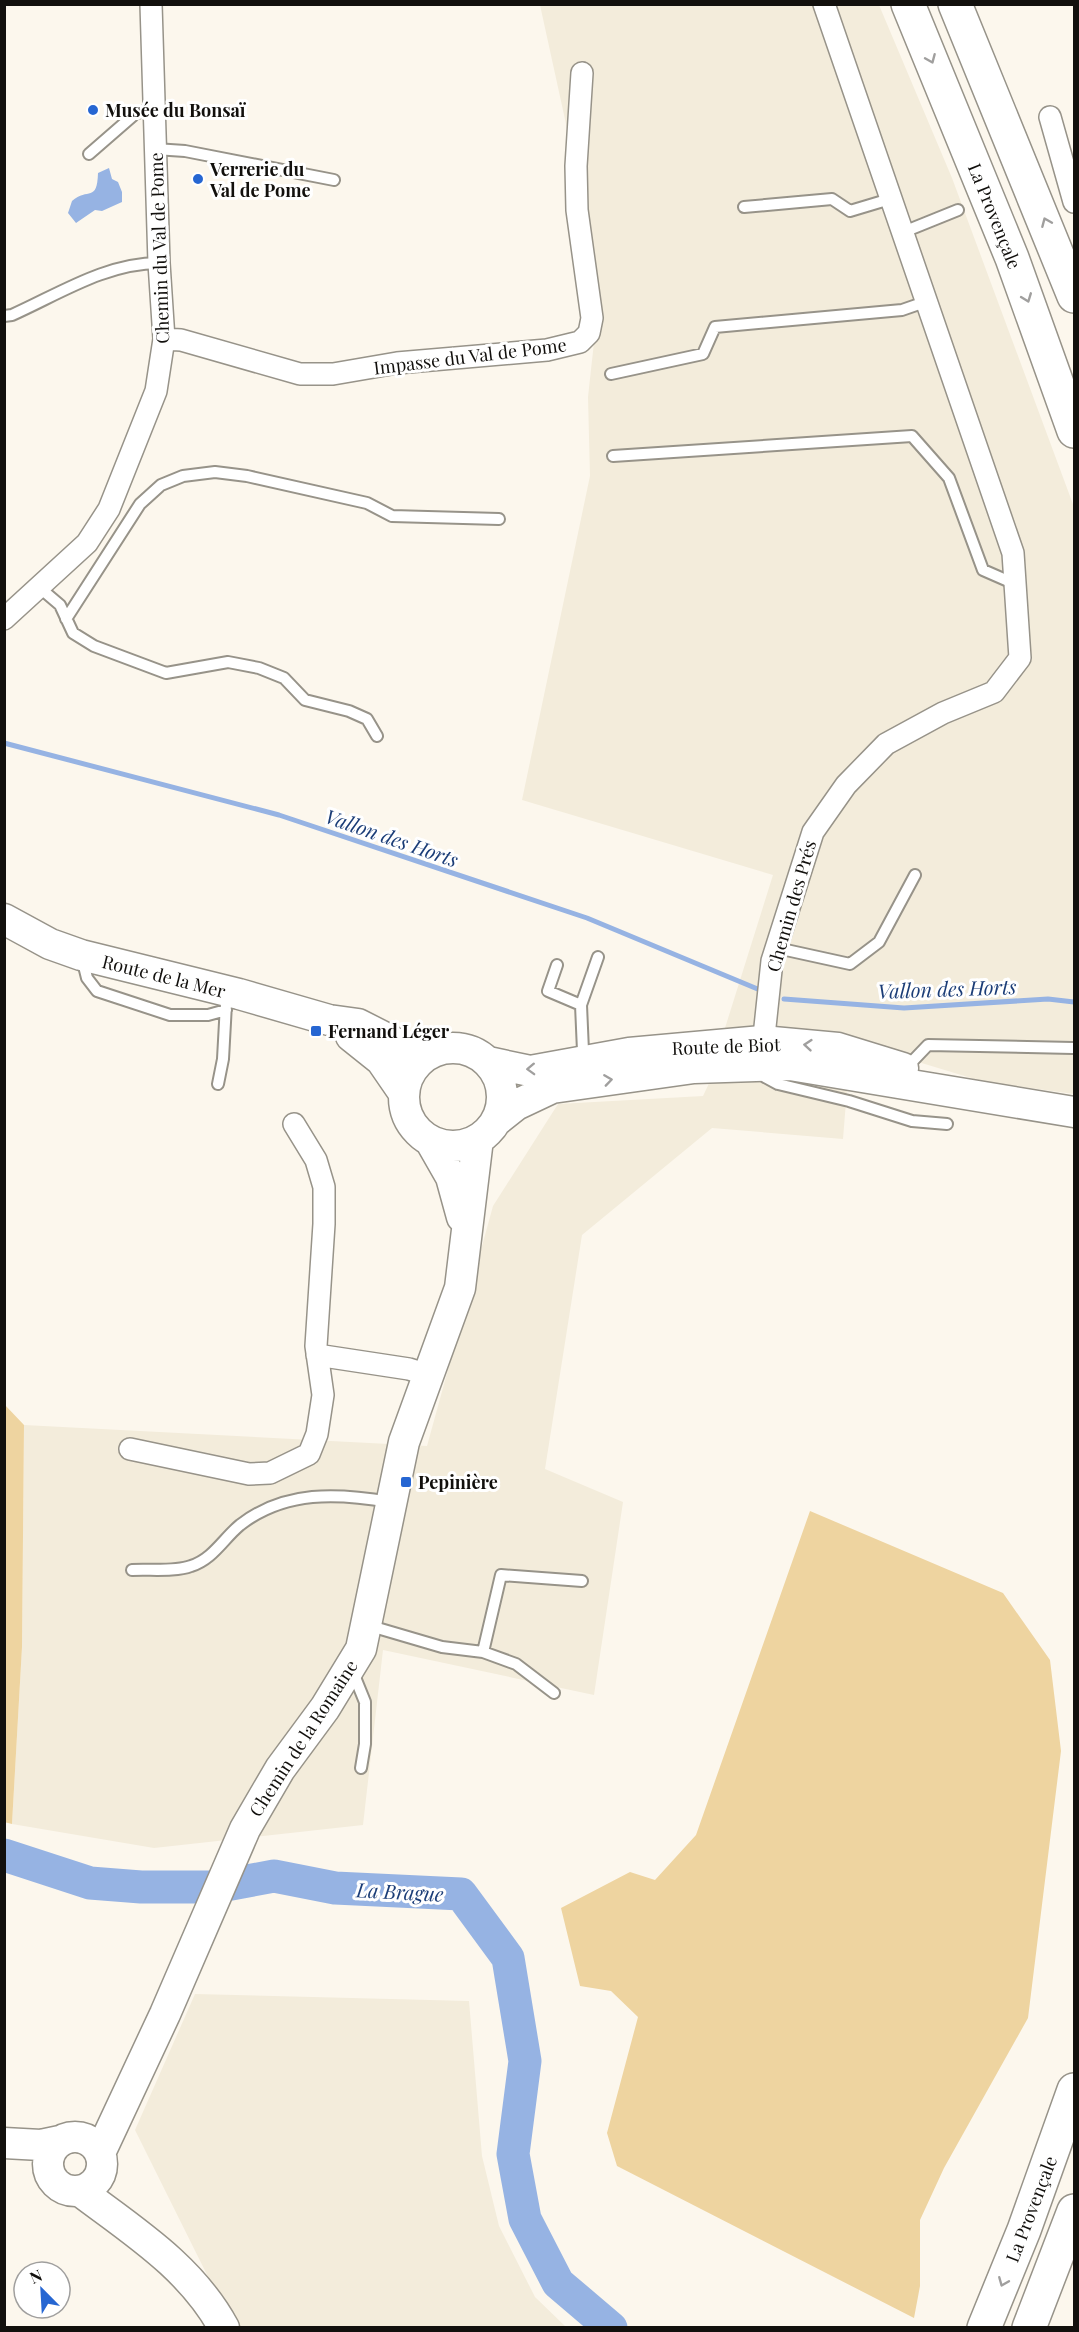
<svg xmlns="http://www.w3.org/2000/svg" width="1079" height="2332" font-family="'Playfair Display',serif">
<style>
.built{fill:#f3ecdb}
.green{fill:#eed4a0}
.water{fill:#96b3e3}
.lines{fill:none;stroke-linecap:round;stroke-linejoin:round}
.stream{stroke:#96b3e3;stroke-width:5}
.river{stroke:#96b3e3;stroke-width:33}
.lane-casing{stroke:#979389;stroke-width:14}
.street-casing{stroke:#979389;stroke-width:24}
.secondary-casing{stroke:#979389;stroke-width:33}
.highway-casing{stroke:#979389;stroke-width:36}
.lane{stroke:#fff;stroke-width:10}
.street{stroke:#fff;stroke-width:21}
.secondary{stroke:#fff;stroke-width:30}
.highway{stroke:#fff;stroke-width:33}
.oneway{stroke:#a09f9e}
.poi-dot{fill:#2666d2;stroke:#fff;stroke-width:2}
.labels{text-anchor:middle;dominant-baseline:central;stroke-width:6;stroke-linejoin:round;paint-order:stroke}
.poi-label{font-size:18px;font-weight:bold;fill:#12100d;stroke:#fff;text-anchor:start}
.street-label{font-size:18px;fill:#12100d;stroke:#fff}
.water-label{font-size:20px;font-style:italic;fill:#1b3d77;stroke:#fff}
</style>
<rect width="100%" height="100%" fill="#fcf7ed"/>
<path class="built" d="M540,5H879L952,178L1074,507V1094L981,1081L849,1041L725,1028L773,875L522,800L590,476L588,397L596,324L580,188Z
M712,1077L847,1089L843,1139L712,1128L582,1235L545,1469L623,1502L594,1695L383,1650L363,1825L154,1848L12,1824L22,1647L24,1425L427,1446L493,1206L558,1104L703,1096Z
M195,1994L469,2001L482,2156L499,2226L535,2297L566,2327H233L135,2130Z"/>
<path class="green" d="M5,1405L24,1425L22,1647L12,1824L4,1822Z
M810,1511L1003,1593L1050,1660L1061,1751L1028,2018L944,2168L920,2220V2286L914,2318L617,2166L607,2133L638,2017L611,1991L580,1986L561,1908L630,1872L655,1880L696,1835Z"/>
<path class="water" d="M109,168L112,179L118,182L122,192V202L102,211L95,210L76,223L68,213L72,201C88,187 97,203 98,173Z"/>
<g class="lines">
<path class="stream" d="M4,743L279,815L587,918L760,990
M784,999L904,1008L1048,999L1074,1002"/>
<path class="river" d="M4,1855L90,1883L141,1887H215L274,1876L335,1888L461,1894L508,1958L525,2061L513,2154L525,2219L558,2283L611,2328"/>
<g class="lane-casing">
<path id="lane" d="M155,149L185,151L334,180
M89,154L135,114L155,107
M744,207L832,199L850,211L890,199
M901,233L958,210
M4,316L12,315C59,294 106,263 159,263
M611,374L703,354L715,327L902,310L925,302
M613,456L912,436L949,478L983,570L1015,584
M40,588L60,605L73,633L94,646L166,673L228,662L259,668L284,678L305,700L349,711L367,719L377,736
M66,619L140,504L161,485L183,476L215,472L247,476L367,503L392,516L499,519
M777,948L850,964L879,942L915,875
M82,958L87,978L97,991L170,1015H208L226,1010
M557,965L548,991L581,1005
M578,1059L583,1051L581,1005L598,957
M906,1068L928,1045L1073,1048
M763,1072L765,1077L778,1084L849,1101L912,1121L947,1124
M218,1084L223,1059L226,1004
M132,1570C150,1569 175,1572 191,1566C213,1559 223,1539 240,1525C285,1490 338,1493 390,1502
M367,1625L442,1647L483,1652L501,1575L582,1581
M483,1652L516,1664L554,1693
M352,1670L365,1702V1744L361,1768"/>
</g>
<g class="street-casing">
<path id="street" d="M1050,117L1074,202
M164,339L181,340L300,374H333L397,363L547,350L580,342L589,333L592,318L577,210L576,166L582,73
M4,619L87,543L109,509L156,391L164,339L159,263L151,4
M762,1055L772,961L813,832L846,785L886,744L943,713L994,692L1020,658L1013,553L824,4
M317,1355L409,1369L428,1375
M130,1449L249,1474L270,1473L309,1454L317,1434L323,1395L316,1346L324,1224V1187L316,1160L294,1124"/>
</g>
<g class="secondary-casing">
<path id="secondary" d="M4,919L50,944L81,955L239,994L329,1020L358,1024L409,1050L435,1051
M351,1036L381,1060L403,1092
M404 1097a49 49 0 1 1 98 0a49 49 0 1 1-98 0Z
M488,1062L530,1071L629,1053L762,1041L838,1048L903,1068
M496,1121L516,1105L552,1088L694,1068L790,1065L1074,1112
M431,1142L451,1177L462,1217
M48 2164a27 27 0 1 1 54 0a27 27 0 1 1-54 0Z
M4,2143L41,2145L60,2141
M100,2153L165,2014L245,1829L280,1769L325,1708L361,1649L404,1442L460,1288L478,1139
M80,2191C133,2231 191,2267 224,2328"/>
</g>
<g class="highway-casing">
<path id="highway" d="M908,4L1012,258L1074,431
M955,4L1074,296
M984,2328L1024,2230L1074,2090
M1029,2328L1074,2211"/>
</g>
<use href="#lane" class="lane"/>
<use href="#street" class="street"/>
<use href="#secondary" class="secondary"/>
<use href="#highway" class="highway"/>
</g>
<defs><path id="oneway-chevron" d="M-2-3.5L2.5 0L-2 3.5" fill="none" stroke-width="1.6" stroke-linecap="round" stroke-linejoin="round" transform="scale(1.5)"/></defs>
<g class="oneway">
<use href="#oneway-chevron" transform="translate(931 59) rotate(67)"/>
<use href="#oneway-chevron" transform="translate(1046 222) rotate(-113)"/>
<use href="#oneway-chevron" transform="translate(1027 298) rotate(69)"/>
<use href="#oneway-chevron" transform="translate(808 1045) rotate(-175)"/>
<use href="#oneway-chevron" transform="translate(531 1069) rotate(178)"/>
<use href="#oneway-chevron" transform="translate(608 1080) rotate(-8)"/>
<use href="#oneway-chevron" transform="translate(1003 2282) rotate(112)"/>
</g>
<g class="poi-dot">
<circle cx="93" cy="110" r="6"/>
<circle cx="198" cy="179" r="6"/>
<rect x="310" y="1025" width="12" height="12" rx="3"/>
<rect x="400" y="1476" width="12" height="12" rx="3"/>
</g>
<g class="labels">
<g class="poi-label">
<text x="105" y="110">Musée du Bonsaï</text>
<text x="210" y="169">Verrerie du<tspan x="210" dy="21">Val de Pome</tspan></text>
<text x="328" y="1031">Fernand Léger</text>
<text x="418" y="1482">Pepinière</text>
</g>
<g class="street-label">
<text transform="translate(995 216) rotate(68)">La Provençale</text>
<text transform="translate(159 248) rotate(-92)">Chemin du Val de Pome</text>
<text transform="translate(470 356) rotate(-7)">Impasse du Val de Pome</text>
<text transform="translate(791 906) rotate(-74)">Chemin des Prés</text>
<text transform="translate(164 976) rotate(14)">Route de la Mer</text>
<text transform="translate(726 1046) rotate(-2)">Route de Biot</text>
<text transform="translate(303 1738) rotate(-57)">Chemin de la Romaine</text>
<text transform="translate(1031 2209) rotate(-69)">La Provençale</text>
</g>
<g class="water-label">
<text transform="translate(392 837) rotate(19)">Vallon des Horts</text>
<text transform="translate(947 988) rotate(-2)">Vallon des Horts</text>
<text transform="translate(400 1891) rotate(3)">La Brague</text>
</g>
</g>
<rect width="1079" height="2332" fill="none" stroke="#12100d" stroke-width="12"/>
<g transform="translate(42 2290) rotate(336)"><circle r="28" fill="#ffffff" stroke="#a09f9e" stroke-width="1.5"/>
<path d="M0-4.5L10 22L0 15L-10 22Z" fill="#2666d2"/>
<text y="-9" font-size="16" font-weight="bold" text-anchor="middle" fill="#12100d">N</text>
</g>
</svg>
